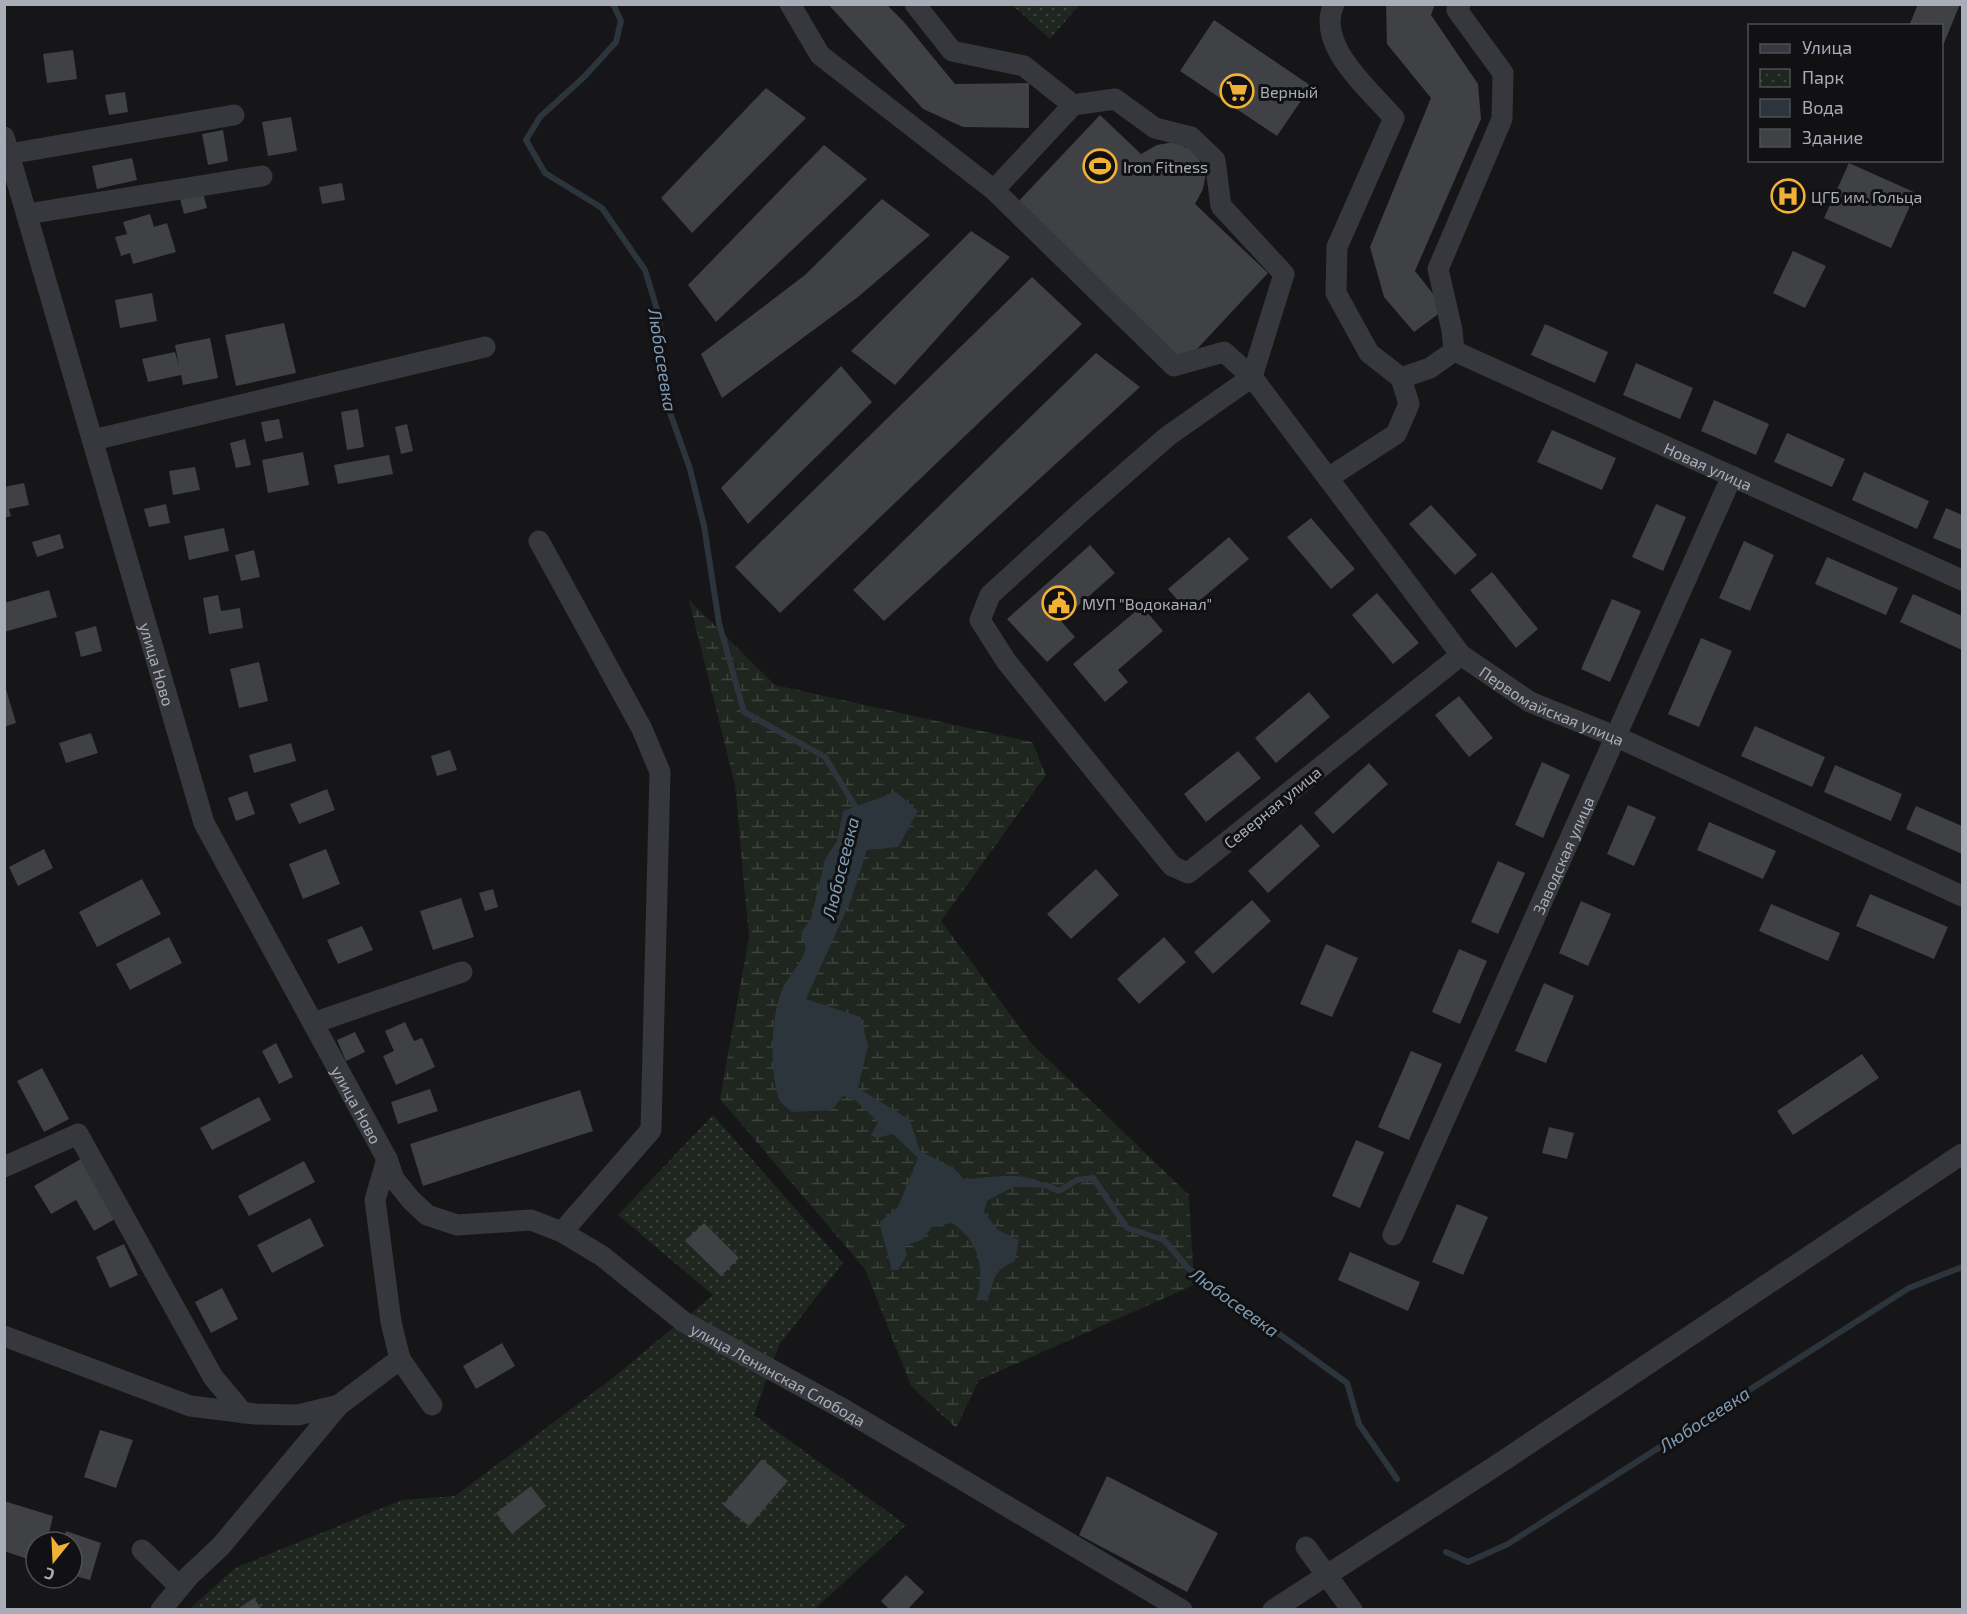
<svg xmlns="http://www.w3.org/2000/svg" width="1967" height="1614" font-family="'Exo 2',sans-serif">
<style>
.wetland{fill:url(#wetland-marsh)}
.park{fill:url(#park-dots)}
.water{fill:#2c353c}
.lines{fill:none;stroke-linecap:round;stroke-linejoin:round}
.stream{stroke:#2c353c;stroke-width:6}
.building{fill:#404145}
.minor{stroke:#37383d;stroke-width:21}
.labels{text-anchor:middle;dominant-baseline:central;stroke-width:6;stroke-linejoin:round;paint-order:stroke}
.poi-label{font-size:16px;fill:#a8adb8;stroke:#111113;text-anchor:start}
.street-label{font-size:16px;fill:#a8adb8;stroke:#111113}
.water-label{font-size:18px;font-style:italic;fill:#7f9bb3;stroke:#111113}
</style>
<defs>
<pattern id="wetland-marsh" width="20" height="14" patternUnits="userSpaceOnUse" patternTransform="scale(1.5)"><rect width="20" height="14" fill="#1e261f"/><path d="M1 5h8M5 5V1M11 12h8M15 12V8" fill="none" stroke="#3c433d"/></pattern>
<pattern id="park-dots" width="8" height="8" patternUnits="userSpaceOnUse" patternTransform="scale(1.5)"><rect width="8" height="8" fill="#1e261f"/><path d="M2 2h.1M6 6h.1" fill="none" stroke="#3c433d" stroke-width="1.8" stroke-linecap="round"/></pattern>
</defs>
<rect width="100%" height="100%" fill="#161618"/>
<path class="wetland" d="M689,600L775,685L1032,742L1046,775L941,921L1032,1044L1189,1195L1194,1285L979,1380L956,1428L911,1386L865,1269L720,1099L749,937L735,785Z"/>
<path class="park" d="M1076,4L1078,6L1050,39L1012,5Z
M713,1115L843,1263L779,1345L754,1415L906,1525L815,1609L188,1610L235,1568L402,1500L455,1496L609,1381L713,1295L618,1215Z"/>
<path class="water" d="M896,792L918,811L898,847L867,850L851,900L806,999L861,1017L868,1046L858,1088L910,1120L920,1151L952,1167L964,1179C991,1178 1029,1169 1051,1188L1013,1187L987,1201L984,1212L998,1230L1019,1240L1015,1261C991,1272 996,1278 987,1301L977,1299C985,1268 979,1241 952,1223L932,1227L922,1240L905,1246L907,1255L898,1270H891C889,1251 881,1238 880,1222L898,1207L918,1158L893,1134L876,1138L871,1135L878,1122L854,1099L843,1096L832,1110L792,1112C787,1108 781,1104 779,1099C769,1071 770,1010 785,984C792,972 801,963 806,949L801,933L811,918L825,859L837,841L843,811Z"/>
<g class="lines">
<path class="stream" d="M613,4L621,21L616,42L584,77L540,117L526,140L545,173L602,208L645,270L659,316L668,407L690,469L704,526L719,623L744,712L825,757L855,806L853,814
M1045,1185L1059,1191L1077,1180L1093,1178L1127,1228L1164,1240L1188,1268L1347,1383L1359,1424L1397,1479
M1446,1552L1468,1562L1508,1544L1909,1288L1962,1267"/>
</g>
<path class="building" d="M828,4H886L904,22L955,84L1029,83V128L963,127L923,109Z
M1386,4H1435L1431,15L1478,84L1481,119L1415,271L1445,309L1414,332L1384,297L1370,247L1431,98L1387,44Z
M1918,4H1960L1942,48V26H1909Z
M1214,20L1311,86L1277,136L1180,71Z
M73,50L77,79L47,83L43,54Z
M766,88L806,118L692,233L661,198Z
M125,92L128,112L109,115L105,95Z
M1100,115L1141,154L1157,145L1174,142L1195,151L1206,173L1203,189L1195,204L1268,273L1184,363L1016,204Z
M291,117L297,151L268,156L262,122Z
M223,130L228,161L208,165L202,134Z
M824,145L867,179L716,322L688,285Z
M132,158L137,180L97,189L92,166Z
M1849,163L1916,193L1891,248L1824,218Z
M342,183L345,200L322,204L319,187Z
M203,193L207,208L184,214L180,199Z
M882,199L930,235L858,297L722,398L701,354L805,275Z
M150,214L154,227L167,223L176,252L133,264L130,253L121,256L115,237L127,234L123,222Z
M971,231L1010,257L895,385L851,351Z
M1793,251L1826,266L1805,308L1773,293Z
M1032,277L1082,324L780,613L735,567Z
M152,293L157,321L120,328L115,300Z
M284,323L296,373L236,386L225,335Z
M1545,324L1608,352L1595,383L1531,355Z
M210,338L218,378L183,385L181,375L148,382L142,359L175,352L179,366L175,345Z
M1096,353L1140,387L884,621L853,590Z
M1636,363L1693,388L1680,419L1623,395Z
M841,366L872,402L748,524L721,488Z
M1714,400L1769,424L1756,455L1701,431Z
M358,409L364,447L347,450L341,412Z
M279,419L283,438L265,442L261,422Z
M407,424L413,451L401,454L395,427Z
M1552,430L1616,458L1602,490L1537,462Z
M1787,433L1845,459L1832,487L1774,462Z
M245,439L251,465L236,468L230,443Z
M303,452L309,485L268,493L262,460Z
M389,455L393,474L338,484L334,465Z
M195,467L200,490L173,495L169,471Z
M1864,472L1929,501L1917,529L1852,500Z
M24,483L29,505L9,509L11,516L4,518V487Z
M166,504L170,523L149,527L144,509Z
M1656,504L1686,517L1663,571L1632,557Z
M1431,505L1477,555L1455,575L1409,524Z
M1946,508L1962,515V550L1933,538Z
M1311,518L1355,569L1331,589L1287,537Z
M224,528L229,551L189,560L184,536Z
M60,534L64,548L37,557L32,542Z
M1229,537L1249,559L1187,611L1168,589Z
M1744,541L1774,555L1750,611L1719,598Z
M1090,545L1115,573L1061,621L1075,637L1047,662L1007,619Z
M254,550L260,577L241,581L235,555Z
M1827,557L1898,588L1886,615L1815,584Z
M1492,572L1538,629L1516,648L1470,590Z
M49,590L57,617L4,632V603Z
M1377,593L1419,643L1393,664L1352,615Z
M1913,594L1962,616V650L1900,622Z
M218,595L221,611L240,608L243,628L209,634L203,598Z
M1612,599L1641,611L1610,682L1581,669Z
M1142,606L1163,631L1118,670L1128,682L1105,702L1073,664Z
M96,626L102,651L81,657L75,632Z
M1701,638L1732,651L1699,727L1668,714Z
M259,662L268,701L239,708L230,669Z
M5,686L16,723L4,727V687Z
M1309,692L1330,717L1276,763L1255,738Z
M1459,696L1493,738L1469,757L1435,715Z
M1755,726L1825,757L1812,787L1741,756Z
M91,733L98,753L66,763L59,743Z
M291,743L296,761L254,773L249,755Z
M450,750L457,770L437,776L431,756Z
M1238,751L1261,778L1206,822L1184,794Z
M1542,762L1570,775L1543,838L1515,825Z
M1369,763L1388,784L1333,834L1314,813Z
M1835,765L1902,794L1891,821L1824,792Z
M327,789L335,810L299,824L290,804Z
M247,791L255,814L236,821L228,798Z
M1628,805L1656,817L1634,866L1607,854Z
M1916,806L1962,826V854L1906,829Z
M1709,822L1776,851L1763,879L1697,850Z
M1301,824L1320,846L1268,893L1248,871Z
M44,849L53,868L18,886L9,867Z
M326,849L340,884L303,899L289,864Z
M1498,861L1525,873L1498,934L1471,922Z
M1096,869L1119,895L1071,939L1047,914Z
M142,879L161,914L97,947L79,912Z
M493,889L498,907L485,911L479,893Z
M1870,894L1948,927L1934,959L1856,926Z
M461,898L474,937L433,950L420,911Z
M1252,900L1271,921L1213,974L1194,952Z
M1581,901L1611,914L1588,966L1559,953Z
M1771,904L1840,933L1828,961L1759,931Z
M362,926L373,950L338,964L327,940Z
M169,937L182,963L130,990L116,964Z
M1164,937L1186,962L1139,1004L1117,979Z
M1326,944L1358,958L1332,1017L1300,1004Z
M1459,949L1487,961L1460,1024L1432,1012Z
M1544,983L1574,996L1546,1063L1515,1051Z
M405,1022L414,1041L422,1038L435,1067L396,1085L383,1056L394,1051L385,1031Z
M355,1032L365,1052L346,1061L337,1040Z
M276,1043L293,1077L279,1084L262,1051Z
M1411,1051L1442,1064L1409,1140L1378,1127Z
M1862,1054L1879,1078L1793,1135L1777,1111Z
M42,1068L69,1119L44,1132L17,1081Z
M430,1089L438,1111L398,1124L391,1102Z
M580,1090L593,1131L423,1186L410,1144Z
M259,1097L271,1120L212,1150L200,1128Z
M1549,1127L1574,1133L1567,1159L1542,1153Z
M1356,1140L1384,1152L1360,1208L1332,1196Z
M86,1156L120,1216L94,1231L76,1200L51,1214L34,1186Z
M304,1161L315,1182L249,1216L238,1196Z
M1457,1204L1488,1217L1463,1275L1432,1262Z
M310,1218L324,1246L272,1273L257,1245Z
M704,1223L739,1258L721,1276L685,1241Z
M124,1244L138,1275L110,1288L96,1257Z
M1350,1252L1420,1282L1408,1311L1338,1280Z
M222,1288L238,1319L211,1333L195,1302Z
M502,1343L515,1366L476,1389L463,1366Z
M100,1430L133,1440L116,1488L84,1477Z
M762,1459L788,1481L749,1526L723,1505Z
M1107,1476L1218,1533L1187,1592L1079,1535Z
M531,1486L546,1506L512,1534L496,1513Z
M4,1501L53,1516L47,1542H36V1562L4,1551Z
M66,1531L101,1543L90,1580L72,1575V1542H62Z
M906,1575L924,1592L907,1610H890L881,1601Z
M254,1598L262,1610H239V1608Z"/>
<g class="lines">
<g class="minor">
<path d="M790,4L820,55L994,190L1174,366L1224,352L1252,377L1284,274L1221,206L1215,160L1191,137L1155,128L1115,99L1073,105L994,190"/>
<path d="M915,4L952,51L1024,66L1073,105"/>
<path d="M1334,4C1315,45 1369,89 1394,118L1337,247L1336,293L1369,353L1401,378L1430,368L1454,351L1452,330L1438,269L1502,119L1503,73L1457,10L1460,4"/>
<path id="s1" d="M4,137L204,823L387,1159L394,1179L411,1200L427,1215L457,1225L531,1220L562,1232L602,1256L684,1322L845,1410L1182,1610"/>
<path d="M9,154L234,115"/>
<path d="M27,214L262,176"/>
<path id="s2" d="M1454,351L1962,580"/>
<path d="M93,440L485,347"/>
<path d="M1328,478L1396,434L1409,404L1401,378"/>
<path d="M539,541L642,729L660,772L651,1130L562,1232"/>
<path id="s3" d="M1461,655L1188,873L1172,866L1006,661L980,620L990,595L1082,511L1168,436L1252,377L1461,655L1530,702L1617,737L1962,896"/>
<path d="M313,1023L462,972"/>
<path d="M4,1167L78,1134L213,1377L243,1413"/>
<path id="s4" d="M1393,1235L1732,476"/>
<path d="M4,1336L190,1406L255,1414L298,1415L339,1405"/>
<path d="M400,1359L432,1405"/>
<path d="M1306,1547L1352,1610"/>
<path d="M142,1550L180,1587"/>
<path d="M161,1610L189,1576L221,1546L339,1405L400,1359L391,1322L375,1200L387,1159"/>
<path d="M1273,1610L1500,1463L1962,1154"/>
</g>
</g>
<defs>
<g id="supermarket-ring" transform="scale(1.725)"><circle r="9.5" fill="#111113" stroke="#f2b134" stroke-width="1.5"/><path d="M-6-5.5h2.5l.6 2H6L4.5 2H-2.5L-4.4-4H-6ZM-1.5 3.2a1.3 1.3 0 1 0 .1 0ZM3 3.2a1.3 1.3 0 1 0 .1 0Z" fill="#f2b134"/></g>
<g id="stadium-ring" transform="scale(1.725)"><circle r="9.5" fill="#111113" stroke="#f2b134" stroke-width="1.5"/><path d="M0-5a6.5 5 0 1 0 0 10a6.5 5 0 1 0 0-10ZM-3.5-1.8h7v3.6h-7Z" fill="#f2b134"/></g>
<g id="hospital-ring" transform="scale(1.725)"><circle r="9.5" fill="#111113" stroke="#f2b134" stroke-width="1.5"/><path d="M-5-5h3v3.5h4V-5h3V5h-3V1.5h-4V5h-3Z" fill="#f2b134"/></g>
<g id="civic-ring" transform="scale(1.725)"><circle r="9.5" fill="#111113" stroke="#f2b134" stroke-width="1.5"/><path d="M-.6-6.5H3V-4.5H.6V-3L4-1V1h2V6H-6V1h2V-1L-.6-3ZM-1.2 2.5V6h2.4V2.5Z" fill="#f2b134"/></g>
</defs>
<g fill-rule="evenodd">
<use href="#supermarket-ring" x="1237" y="91"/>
<use href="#stadium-ring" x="1100" y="166"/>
<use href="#hospital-ring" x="1788" y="196"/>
<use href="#civic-ring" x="1059" y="603"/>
</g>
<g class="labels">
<g class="poi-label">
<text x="1260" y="91">Верный</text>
<text x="1123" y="166">Iron Fitness</text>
<text x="1811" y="196">ЦГБ им. Гольца</text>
<text x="1082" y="603">МУП "Водоканал"</text>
</g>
<g class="street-label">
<text stroke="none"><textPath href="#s2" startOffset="279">Новая улица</textPath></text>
<text stroke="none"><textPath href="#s1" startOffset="549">улица Ново</textPath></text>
<text stroke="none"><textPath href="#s3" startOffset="1500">Первомайская улица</textPath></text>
<text transform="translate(1272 807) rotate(-39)">Северная улица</text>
<text stroke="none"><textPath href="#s4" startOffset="416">Заводская улица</textPath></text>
<text stroke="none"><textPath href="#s1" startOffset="1035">улица Ново</textPath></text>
<text stroke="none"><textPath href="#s1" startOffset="1566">улица Ленинская Слобода</textPath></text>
</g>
<g class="water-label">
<text transform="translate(663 360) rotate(81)">Любосеевка</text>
<text transform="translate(840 868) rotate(-76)">Любосеевка</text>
<text transform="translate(1235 1302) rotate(36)">Любосеевка</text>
<text transform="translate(1704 1419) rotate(-33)">Любосеевка</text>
</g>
</g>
<rect width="1967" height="1614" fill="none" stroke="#a8adb8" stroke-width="12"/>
<rect x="1748" y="24" width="195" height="138" fill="#111113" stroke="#4d4f55" stroke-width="1.5"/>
<rect x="1760" y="44" width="30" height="9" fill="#37383d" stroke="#4d4f55" stroke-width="1.5"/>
<text x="1802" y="54" font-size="18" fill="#a8adb8">Улица</text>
<rect x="1760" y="69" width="30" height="18" fill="url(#park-dots)" stroke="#4d4f55" stroke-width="1.5"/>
<text x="1802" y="84" font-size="18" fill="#a8adb8">Парк</text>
<rect x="1760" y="99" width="30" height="18" fill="#2c353c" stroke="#4d4f55" stroke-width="1.5"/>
<text x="1802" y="114" font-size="18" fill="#a8adb8">Вода</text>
<rect x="1760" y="129" width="30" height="18" fill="#404145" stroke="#4d4f55" stroke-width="1.5"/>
<text x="1802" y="144" font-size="18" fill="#a8adb8">Здание</text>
<g transform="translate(54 1560) rotate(198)"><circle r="28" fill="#111113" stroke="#4d4f55" stroke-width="1.5"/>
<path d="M0-4.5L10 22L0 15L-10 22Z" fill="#f2b134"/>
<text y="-9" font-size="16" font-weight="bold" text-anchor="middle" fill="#a8adb8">С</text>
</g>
</svg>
